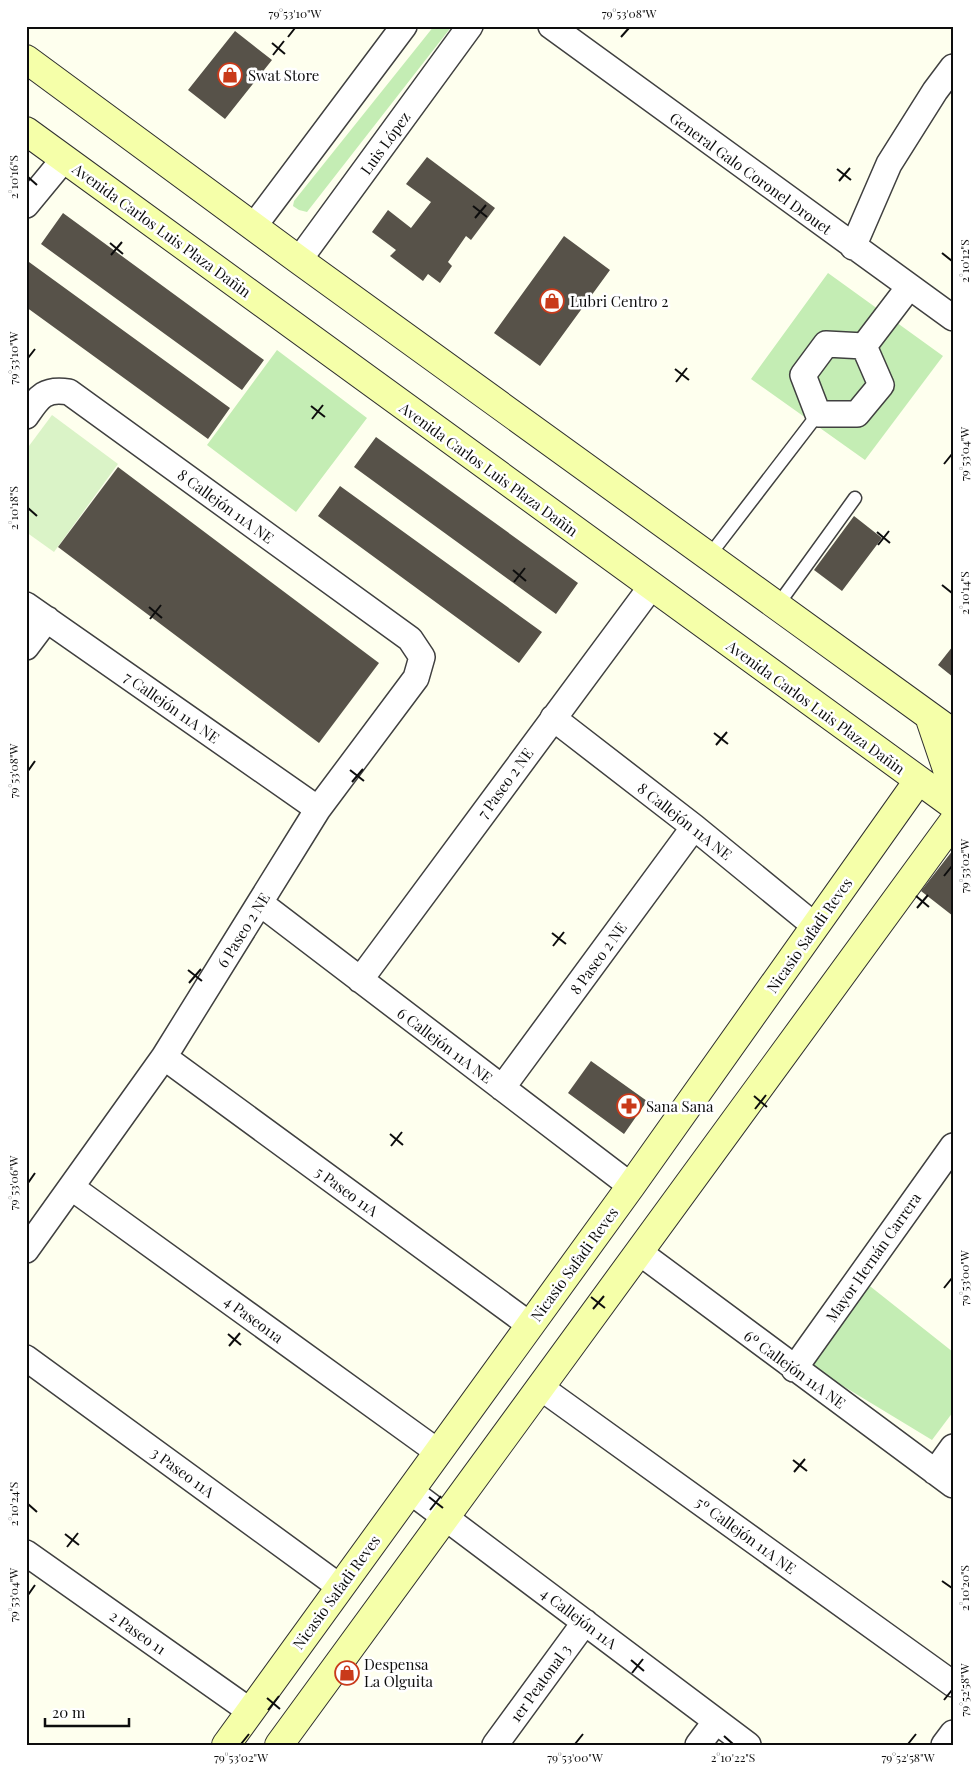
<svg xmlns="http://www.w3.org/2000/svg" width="979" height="1771" font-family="'Playfair Display',serif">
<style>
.grass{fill:#c4edb4}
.pitch{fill:#daf3c7}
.building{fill:#575249}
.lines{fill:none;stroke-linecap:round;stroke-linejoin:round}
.lane-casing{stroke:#404040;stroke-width:15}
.street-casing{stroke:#404040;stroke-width:28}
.secondary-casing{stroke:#2f2f2f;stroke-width:30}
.lane{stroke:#fff;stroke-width:12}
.street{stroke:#fff;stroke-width:25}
.secondary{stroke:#f5ffa9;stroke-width:28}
.ticks{fill:none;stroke:#0d0d0d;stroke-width:2}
.labels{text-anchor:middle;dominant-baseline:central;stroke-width:5;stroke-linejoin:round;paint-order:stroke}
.poi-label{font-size:15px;fill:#0d0d0d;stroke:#fff;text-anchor:start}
.street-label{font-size:15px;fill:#0d0d0d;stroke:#fff}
.neatline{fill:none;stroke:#0d0d0d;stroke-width:2}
.ticks-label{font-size:12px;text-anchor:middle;fill:#0d0d0d}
</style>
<rect width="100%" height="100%" fill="#feffee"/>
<path class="grass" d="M434,26H452L307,212L299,210L293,206L294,201Z
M828,273L943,356L865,460L751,379Z
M277,350L367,418L296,512L207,445Z
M866,1283L953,1352V1412L932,1440L810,1366Z"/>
<path class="pitch" d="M52,415L118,464L54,552L26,532V450Z"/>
<path class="building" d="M235,31L272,60L225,119L188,90Z
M427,157L495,208L471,240L466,236L448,262L452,266L440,283L428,274L423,281L390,256L396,250L372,232L388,210L411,228L431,202L406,184Z
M63,213L264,360L242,390L41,244Z
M564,236L610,270L540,366L494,333Z
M29,262L230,408L208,439L26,307V265Z
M376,437L578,583L556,614L354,467Z
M118,467L379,663L319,743L58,547Z
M340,486L542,632L519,663L318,516Z
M854,516L882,538L842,591L814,570Z
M953,646V677L938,665Z
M953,850V916L921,891Z
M591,1061L647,1101L624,1134L568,1093Z"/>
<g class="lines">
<g class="lane-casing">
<path id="lane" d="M709,556L818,414
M777,606L855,498"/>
</g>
<g class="street-casing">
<path id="street" d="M551,26L953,318
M26,205L64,159
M254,226L404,26
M853,247L889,164L935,91L953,67
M299,260L470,26
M826,344L864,346L881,385L857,414H818L803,375Z
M864,346L909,287
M26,416C39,397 44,388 69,392L410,639L422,657L416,678L318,809L164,1057L26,1250
M26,605L318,809
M26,647L47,619
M553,718L694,827L815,926
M260,903L631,1186
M360,980L651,587
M164,1057L530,1325
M502,1088L694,827
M71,1187L438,1452
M639,1252L953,1485
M26,1358L340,1587
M794,1369L953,1146
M540,1387L953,1684
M935,1472L953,1447
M410,1491L748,1745
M26,1553L250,1711
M495,1745L585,1622
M698,1745L716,1721
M944,1745L953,1733"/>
</g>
<g class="secondary-casing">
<path id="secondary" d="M26,59L299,260L953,733
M26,131L953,805
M929,716L953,787
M226,1745L631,1186L918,781
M279,1745L953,822"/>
</g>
<use href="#lane" class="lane"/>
<use href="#street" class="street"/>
<use href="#secondary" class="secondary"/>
</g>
<path class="ticks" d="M288,37L295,28M621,37L629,28M272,43L285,54M273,55L284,41M837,169L851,180M28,177L37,185M839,181L850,168M473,206L487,217M475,218L486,205M110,243L123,254M942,253L952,261M111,255L122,242M28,358L35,349M675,369L689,380M676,382L687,368M311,406L325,417M312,419L323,405M944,464L952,454M28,508L37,516M877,532L890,543M878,545L889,531M513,570L526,581M514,582L525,568M942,585L952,593M149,607L162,618M150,619L161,605M714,733L728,744M716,745L727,732M350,770L364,781M28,771L35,761M352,782L363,769M944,876L952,866M916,896L929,907M917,908L928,895M552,933L566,944M553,946L564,932M188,970L202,981M189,983L201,969M754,1096L767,1107M755,1109L766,1095M390,1134L403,1145M391,1146L402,1132M28,1183L35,1173M944,1288L952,1278M591,1297L605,1308M593,1309L604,1296M228,1334L241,1345M229,1346L240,1333M793,1460L807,1471M794,1472L805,1459M429,1497L443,1508M28,1504L37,1512M430,1510L441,1496M65,1534L79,1545M67,1547L78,1533M942,1581L952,1588M28,1595L35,1585M631,1660L644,1671M632,1673L643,1659M267,1698L280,1709M944,1700L952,1690M268,1710L279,1696M724,1736L733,1744M241,1744L249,1734M575,1744L583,1734M908,1744L916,1734"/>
<defs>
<g id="shop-ring" transform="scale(1.25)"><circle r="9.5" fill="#fff" stroke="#c93a1a" stroke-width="1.5"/><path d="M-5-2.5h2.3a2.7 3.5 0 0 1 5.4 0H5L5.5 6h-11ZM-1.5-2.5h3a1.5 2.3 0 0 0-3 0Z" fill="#c93a1a"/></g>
<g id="pharmacy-ring" transform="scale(1.25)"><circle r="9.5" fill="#fff" stroke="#c93a1a" stroke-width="1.5"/><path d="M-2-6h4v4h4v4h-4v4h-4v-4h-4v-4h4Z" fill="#c93a1a"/></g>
</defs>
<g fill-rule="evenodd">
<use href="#shop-ring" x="230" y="75"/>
<use href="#shop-ring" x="552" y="301"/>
<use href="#pharmacy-ring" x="629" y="1106"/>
<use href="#shop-ring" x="347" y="1673"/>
</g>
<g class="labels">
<g class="poi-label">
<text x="248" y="75">Swat Store</text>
<text x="570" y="301">Lubri Centro 2</text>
<text x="646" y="1106">Sana Sana</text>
<text x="364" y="1664">Despensa<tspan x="364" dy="17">La Olguita</tspan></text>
</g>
<g class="street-label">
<text transform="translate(385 143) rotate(-54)">Luis López</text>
<text transform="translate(751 173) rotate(36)">General Galo Coronel Drouet</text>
<text transform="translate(162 230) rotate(36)">Avenida Carlos Luis Plaza Dañin</text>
<text transform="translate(489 469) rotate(36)">Avenida Carlos Luis Plaza Dañin</text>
<text transform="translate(226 506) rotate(36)">8 Callejón 11A NE</text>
<text transform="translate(172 707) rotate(35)">7 Callejón 11A NE</text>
<text transform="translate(816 707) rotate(36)">Avenida Carlos Luis Plaza Dañin</text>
<text transform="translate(505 783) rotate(-54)">7 Paseo 2 NE</text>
<text transform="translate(685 821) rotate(38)">8 Callejón 11A NE</text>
<text transform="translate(243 930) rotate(-58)">6 Paseo 2 NE</text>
<text transform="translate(809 935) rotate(-55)">Nicasio Safadi Reves</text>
<text transform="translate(598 958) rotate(-54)">8 Paseo 2 NE</text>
<text transform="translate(445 1045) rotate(37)">6 Callejón 11A NE</text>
<text transform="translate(347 1191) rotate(36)">5 Paseo 11A</text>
<text transform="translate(873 1257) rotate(-55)">Mayor Hernán Carrera</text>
<text transform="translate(574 1264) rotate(-54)">Nicasio Safadi Reves</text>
<text transform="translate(254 1319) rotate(36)">4 Paseo11a</text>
<text transform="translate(795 1369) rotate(36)">6º Callejón 11A NE</text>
<text transform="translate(183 1472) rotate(36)">3 Paseo 11A</text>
<text transform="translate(746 1535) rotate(36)">5º Callejón 11A NE</text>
<text transform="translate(336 1592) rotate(-54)">Nicasio Safadi Reves</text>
<text transform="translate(579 1618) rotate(37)">4 Callejón 11A</text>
<text transform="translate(138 1632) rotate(35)">2 Paseo 11</text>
<text transform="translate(540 1683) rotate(-54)">1er Peatonal 3</text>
</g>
</g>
<rect width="979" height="1771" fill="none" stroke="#ffffff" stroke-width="55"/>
<path d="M45 1718v8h84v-8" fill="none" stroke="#0d0d0d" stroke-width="2.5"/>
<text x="52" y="1718" font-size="15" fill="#0d0d0d" stroke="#ffffff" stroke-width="4" paint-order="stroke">20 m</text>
<rect x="28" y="28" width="924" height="1716" class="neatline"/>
<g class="ticks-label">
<text x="295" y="18">79°53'10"W</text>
<text x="629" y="18">79°53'08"W</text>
<text transform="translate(14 177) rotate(-90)" y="4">2°10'16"S</text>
<text transform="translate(965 261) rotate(-90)" y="4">2°10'12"S</text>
<text transform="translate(14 358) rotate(-90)" y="4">79°53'10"W</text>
<text transform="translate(965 454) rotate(-90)" y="4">79°53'04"W</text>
<text transform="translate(14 508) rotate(-90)" y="4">2°10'18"S</text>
<text transform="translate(965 593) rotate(-90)" y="4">2°10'14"S</text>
<text transform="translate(14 771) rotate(-90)" y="4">79°53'08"W</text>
<text transform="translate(965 866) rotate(-90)" y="4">79°53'02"W</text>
<text transform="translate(14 1183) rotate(-90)" y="4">79°53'06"W</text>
<text transform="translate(965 1278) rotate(-90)" y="4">79°53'00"W</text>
<text transform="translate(14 1504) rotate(-90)" y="4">2°10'24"S</text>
<text transform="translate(965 1588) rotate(-90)" y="4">2°10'20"S</text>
<text transform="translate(14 1595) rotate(-90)" y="4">79°53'04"W</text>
<text transform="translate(965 1690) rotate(-90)" y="4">79°52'58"W</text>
<text x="241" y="1762">79°53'02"W</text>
<text x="575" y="1762">79°53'00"W</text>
<text x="733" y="1762">2°10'22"S</text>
<text x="908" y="1762">79°52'58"W</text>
</g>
</svg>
